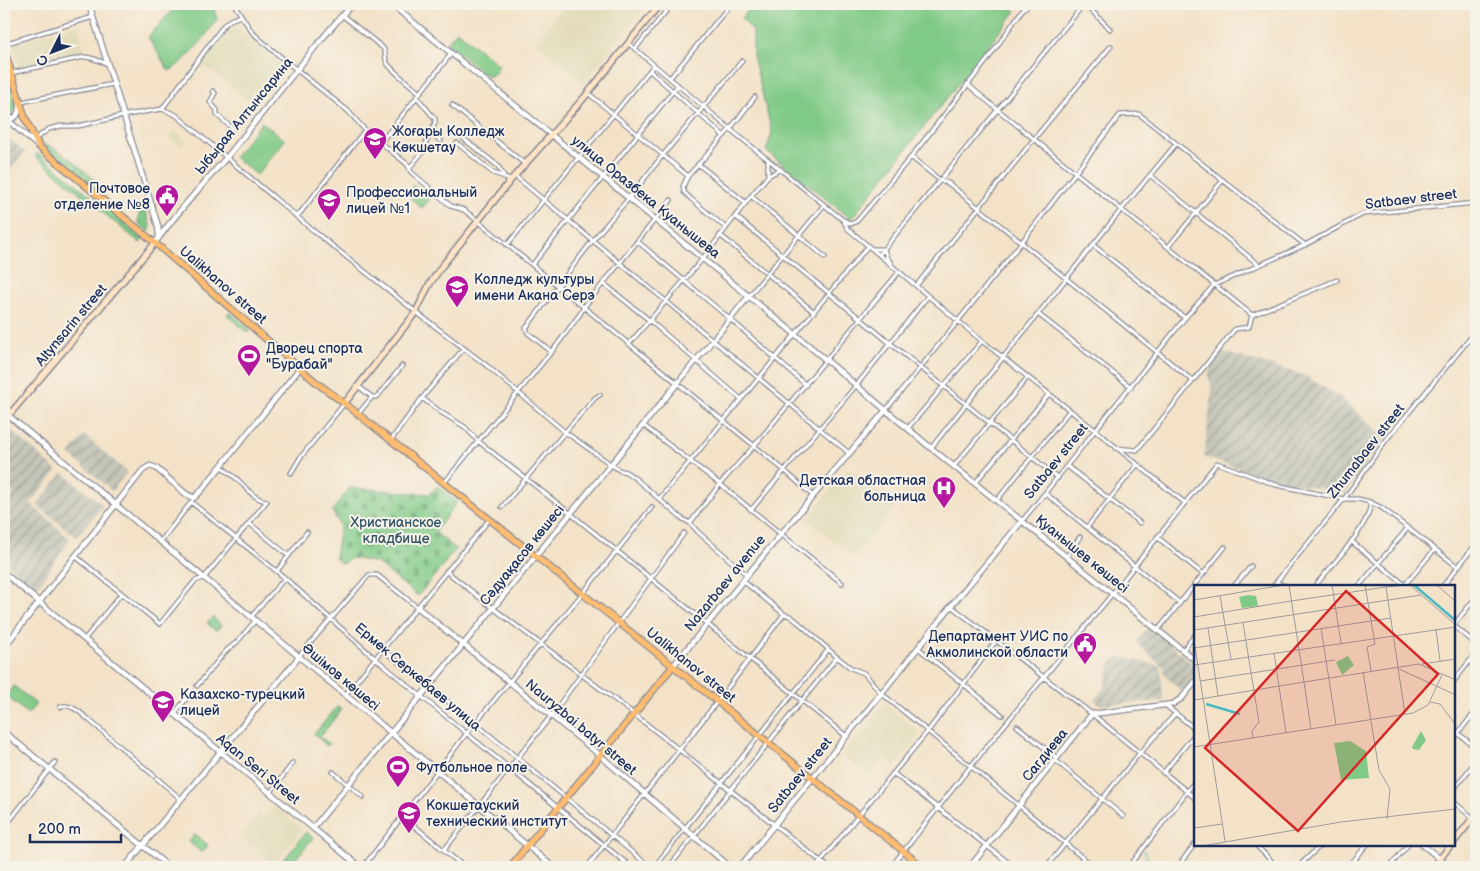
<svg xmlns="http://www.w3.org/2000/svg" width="1480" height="871" font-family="'Balsamiq Sans',sans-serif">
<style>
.built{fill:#e2dcba}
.industrial{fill:url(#industrial-furrows)}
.grass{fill:url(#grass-dots);stroke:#4e7c72}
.cemetery{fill:url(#cemetery-stones);stroke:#4e7c72}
.green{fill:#80ca87;stroke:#4e7c72}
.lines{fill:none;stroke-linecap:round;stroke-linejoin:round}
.stream{stroke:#4bbac0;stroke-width:1}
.minor-casing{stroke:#878893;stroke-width:5.5}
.tertiary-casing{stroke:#878893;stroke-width:7}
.secondary-casing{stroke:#878893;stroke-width:8}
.primary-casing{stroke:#878893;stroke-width:8}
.trunk-casing{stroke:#878893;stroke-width:8}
.minor{stroke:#fff;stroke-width:3}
.tertiary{stroke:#fff;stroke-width:4.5}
.secondary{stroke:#ffe4c6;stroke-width:5}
.primary{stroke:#febc70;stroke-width:5.5}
.trunk{stroke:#febc70;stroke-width:5.5}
.labels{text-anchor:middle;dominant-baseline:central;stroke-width:4;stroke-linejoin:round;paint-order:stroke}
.street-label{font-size:14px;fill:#1b2f5e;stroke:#f7f3e8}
.poi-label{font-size:14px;fill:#1b2f5e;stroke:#f7f3e8;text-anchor:start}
.park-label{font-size:14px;fill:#345668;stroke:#f7f3e8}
.inset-river{fill:none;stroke:#4bbac0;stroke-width:2.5}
.inset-road{fill:none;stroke:#9d9a9e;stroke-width:1}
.view{fill:#d62828;fill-opacity:0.15;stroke:#d62828;stroke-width:2.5}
.inset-edge{fill:none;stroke:#1b2f5e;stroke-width:2.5}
</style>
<defs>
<pattern id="industrial-furrows" width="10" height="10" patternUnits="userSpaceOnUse" patternTransform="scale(1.25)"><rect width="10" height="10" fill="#c5c5b8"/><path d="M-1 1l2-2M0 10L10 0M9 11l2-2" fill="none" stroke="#9fa099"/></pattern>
<pattern id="grass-dots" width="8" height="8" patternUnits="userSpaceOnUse" patternTransform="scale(1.25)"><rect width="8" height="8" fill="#80ca87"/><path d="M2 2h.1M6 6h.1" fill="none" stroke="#68a472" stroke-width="1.8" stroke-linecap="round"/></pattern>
<pattern id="cemetery-stones" width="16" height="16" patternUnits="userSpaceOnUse" patternTransform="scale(1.25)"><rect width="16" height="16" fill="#80ca87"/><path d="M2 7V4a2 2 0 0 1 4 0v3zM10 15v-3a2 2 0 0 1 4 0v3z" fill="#68a472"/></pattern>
</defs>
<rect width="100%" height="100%" fill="#f7f3e8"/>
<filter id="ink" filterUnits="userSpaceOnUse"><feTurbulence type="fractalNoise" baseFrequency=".02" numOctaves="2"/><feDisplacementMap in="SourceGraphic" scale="10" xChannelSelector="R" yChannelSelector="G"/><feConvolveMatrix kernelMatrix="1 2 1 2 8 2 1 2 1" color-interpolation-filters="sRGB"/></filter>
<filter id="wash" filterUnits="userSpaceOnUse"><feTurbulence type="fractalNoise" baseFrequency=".0096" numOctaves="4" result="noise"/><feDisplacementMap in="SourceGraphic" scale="20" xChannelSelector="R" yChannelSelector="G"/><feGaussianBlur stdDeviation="1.12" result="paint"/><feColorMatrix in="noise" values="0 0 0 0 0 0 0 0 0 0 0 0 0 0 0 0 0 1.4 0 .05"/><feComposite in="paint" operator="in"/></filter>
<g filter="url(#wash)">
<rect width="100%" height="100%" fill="#f3e2c8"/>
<path class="built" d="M567,4H638L644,9L639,13L584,83L535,41Z
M230,23L285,67L255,106L200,62Z
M77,25L86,54L20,69L13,43Z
M175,131L186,141L181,147L170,137Z
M849,468L896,506L854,558L807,519Z
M885,703L921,734L895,766L884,757L868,776L842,755Z
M274,806L303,830L274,865L240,838L259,812L265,817Z"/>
<path class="industrial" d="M4,135L25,152L4,177Z
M1222,352L1304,375L1340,397L1385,438L1345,493L1273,480L1204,457L1212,389L1208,375L1213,362Z
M9,428L57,471L30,503L70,539L36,589L4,561V505L14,494L4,484V434Z
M84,435L127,472L112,491L69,454Z
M63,473L103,505L76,537L37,505Z
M1149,626L1195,666V676L1182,692L1164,674V668L1141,647L1137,641Z
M1120,657L1161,666L1163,701L1100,705L1095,700L1105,686L1111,662Z"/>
<path class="grass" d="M4,67L17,108L11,115L4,113Z
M40,139L43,144C55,145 92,175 99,185L92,188C74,173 53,159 39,140Z
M36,154H39L141,236L143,239L140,243L36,157Z
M143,202L151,228L149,232L138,223L141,203Z
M229,313H231L249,329V333L246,332L227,315Z
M338,706L342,709L320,737L321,739L322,738L329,744L327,746L314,734Z"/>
<path class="cemetery" d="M437,486L457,502L435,532L456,549L418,596L377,563L352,558L342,564L335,558L340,525L332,511L350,488L430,494Z"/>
<path class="green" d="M178,4H212L217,19C209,33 184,64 169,71L148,37Z
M753,4H1008L1016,11L851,219L766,151L772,133L753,56V31L741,18Z
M457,31L499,65L495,73L488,77L446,43Z
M262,122L285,140L257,175L234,157Z
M413,185L430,199L422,208L406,194Z
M213,617L221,625L216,631L207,623Z
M14,686L36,704L28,714L6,696Z
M306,832L313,838L289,867H278Z
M195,834L208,845L202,853L189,842Z"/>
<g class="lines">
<path class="stream" d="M1144,851L1152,867"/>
</g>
</g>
<g filter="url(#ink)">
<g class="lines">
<g class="minor-casing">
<path id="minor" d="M234,4L252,32L271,49L348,111L365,130L407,164L411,172L451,206L464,210L478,221L784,470L813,496
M1085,4L1110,29
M342,15L383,48C387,53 384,57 387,63C392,71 412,86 420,93
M628,43L730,129L843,220L848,229L982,341L1095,430L1185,503
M4,44L93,17
M635,49L672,4
M650,71L724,136
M11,73L84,57C93,57 99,62 107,63
M670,78L731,4
M967,84L998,110L1252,315
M213,91L215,93L210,102L217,110V115L233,129
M588,93L688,176
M21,102L113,84
M452,105L525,164
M162,109L176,115L315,232L416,312L486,365L565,432L619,470L626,472L636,479L681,518L690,523L698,532L747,575
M431,133L441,141
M35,139L49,129L61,126H78L127,115L162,109L224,25L230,20L241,16
M464,139L498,166L504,176
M381,142L451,54
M457,143L493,173L502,176L510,181
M911,157L941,181L948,183L1193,381
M698,164L746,203
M410,169L411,166L421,154L435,123V119L417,97
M1150,175L1259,265
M515,176L849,453
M768,176V160
M751,196L825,257
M735,216L890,343L1058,478
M297,217L365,130
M844,220L851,224L857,221L911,157L988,59L1023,9L1029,4
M726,228L691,199L684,192L683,186L688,176L730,129L755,97
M720,235L814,312
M637,241L730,319L806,385
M507,245L654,65
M1093,245L1185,318
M1168,247L1223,180
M872,249H884L887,258L891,263
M879,255L1084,4
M532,265L678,85
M603,283L649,320L741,399
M916,286L1034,139L1111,46
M749,296L824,205
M1038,314L1131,387
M629,344L700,262L751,196L768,176L781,169
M552,352L528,333L526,328L593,240L629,198L663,155L742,61
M358,386L372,397H377L402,366
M422,398L442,413L465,427L478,441L571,514L846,736
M886,410L1021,243L1120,115L1139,114L1305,245
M358,414L372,397
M643,425L720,484L781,534L842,583
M908,428L982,341
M391,440L422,398L464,348
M931,448L1121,210L1176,144
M1116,448L1137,450L1235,329L1249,327L1252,315L1337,280
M954,466L1028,377
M1067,466L1140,523
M291,473L300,458L344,404
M444,483L557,345L580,314L584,307L671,200
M975,483L1049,394
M1045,493L1180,603
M659,499L868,246
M997,500L1070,410
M191,502L285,578L370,654L417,693L631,867
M502,507L571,425L596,397L600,395
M751,510L859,382L928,296
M1022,521L1045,493L1185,318L1214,285L1305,245L1363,214L1476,203
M249,523L289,556
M690,523L720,484L754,446L899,272
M1088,526L1137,465
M1157,537L1203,574
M161,541L192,501
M1351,541L1406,586
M75,556L160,624L195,581L204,578L267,501C253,499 247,488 237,479C232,475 226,471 221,466
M1067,556L1080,537
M277,571L307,532
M446,571L489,605L630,711L828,867
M743,581L784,614L790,616L799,623L837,657L851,668L864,673L881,693L1094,867
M1276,582L1285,586
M1234,586L1251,566
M1273,586L1344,499L1387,439L1476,331
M1315,586C1329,568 1372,524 1370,503
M1359,586L1407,529
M1404,586L1435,549
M1443,586L1476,544
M951,606L1092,714L1195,798
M251,617L285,578
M1454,625L1476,597
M1454,626L1476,644
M1158,630L1225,547
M84,640L121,594
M918,648L1002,715
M382,649L475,723L650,867
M1183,650L1195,635
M299,656L369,575H377L417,607
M1454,681L1476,653
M197,686L226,651L237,642L255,621
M345,695L489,520
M1165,705L1195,729
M60,707C70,702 82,714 89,720L181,799
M174,714L191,693
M1017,726L1057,758
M1454,730L1476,748
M1454,738L1476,711
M1055,760L1123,816
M333,772L363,797
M893,773L1014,867
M1163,773L1195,734
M1454,789L1476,761
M270,793L293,763
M1454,802L1476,821
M402,816L463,866
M4,828L55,762
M1256,845L1277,867
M444,850L551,716L684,533
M1355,860L1364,867
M1182,861L1195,844
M363,867L467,733L587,588L652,507
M587,867L717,702L784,614
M654,867L828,650
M669,867L837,657
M816,867L928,731L996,641
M891,867L971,766L1113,593L1217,463L1276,485L1344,499H1358L1370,502L1382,508L1458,567
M1046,867L1139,754L1175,714
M1129,867L1195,781
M1298,867L1321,845
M1348,867L1367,845
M1389,867L1408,845"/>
</g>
<g class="tertiary-casing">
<path id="tertiary" d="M89,4L158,226L159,236
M391,4L795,334L931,448L1195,660
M4,117L38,146
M7,119C17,120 19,113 20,104
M155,243C176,213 202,186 226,158C268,107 308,53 352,4
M4,412L553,867
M4,573L360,867
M417,607L596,752L730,867
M4,647L143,470L150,466L156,468L186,494L194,498L201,491L300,368
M673,666L781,534L886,410
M4,732L169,867
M313,828L749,296
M1423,845L1450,867
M125,867L299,657
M740,867L918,648L951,606L1022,521
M970,867L1092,714L1173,704L1182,698L1195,682"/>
</g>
<g class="secondary-casing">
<path id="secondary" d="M344,404L416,312L429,285L442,266L510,181L583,99L660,4
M4,421L155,243
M1454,842L1476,814
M4,859L13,867
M1433,867L1451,845"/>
</g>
<g class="primary-casing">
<path id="primary" d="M673,666L923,867"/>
</g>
<g class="trunk-casing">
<path id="trunk" d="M4,49L25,118L39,147L155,243L317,383L348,406L673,666L510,867"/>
</g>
<use href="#minor" class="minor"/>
<use href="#tertiary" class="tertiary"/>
<use href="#secondary" class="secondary"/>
<use href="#primary" class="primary"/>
<use href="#trunk" class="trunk"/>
</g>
</g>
<defs>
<g id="university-pin" transform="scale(1.25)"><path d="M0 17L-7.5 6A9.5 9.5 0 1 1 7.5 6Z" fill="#b5179e" stroke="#f7f3e8"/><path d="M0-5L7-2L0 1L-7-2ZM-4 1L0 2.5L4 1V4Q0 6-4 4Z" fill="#fff"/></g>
<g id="civic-pin" transform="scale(1.25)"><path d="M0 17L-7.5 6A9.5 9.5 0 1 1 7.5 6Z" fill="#b5179e" stroke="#f7f3e8"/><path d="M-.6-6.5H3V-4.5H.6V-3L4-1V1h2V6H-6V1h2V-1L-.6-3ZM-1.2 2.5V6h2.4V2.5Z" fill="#fff"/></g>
<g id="stadium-pin" transform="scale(1.25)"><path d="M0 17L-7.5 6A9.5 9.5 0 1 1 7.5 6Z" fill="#b5179e" stroke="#f7f3e8"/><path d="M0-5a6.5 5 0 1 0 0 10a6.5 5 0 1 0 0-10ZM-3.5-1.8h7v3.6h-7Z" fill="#fff"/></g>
<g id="hospital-pin" transform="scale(1.25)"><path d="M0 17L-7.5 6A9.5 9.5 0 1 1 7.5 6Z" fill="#b5179e" stroke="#f7f3e8"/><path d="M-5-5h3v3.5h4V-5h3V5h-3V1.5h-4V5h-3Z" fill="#fff"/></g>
</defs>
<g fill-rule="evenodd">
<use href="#university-pin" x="375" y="139"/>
<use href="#civic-pin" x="167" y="196"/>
<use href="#university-pin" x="329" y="200"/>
<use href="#university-pin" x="457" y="287"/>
<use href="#stadium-pin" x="249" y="356"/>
<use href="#hospital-pin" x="944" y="488"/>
<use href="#civic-pin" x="1085" y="644"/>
<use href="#university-pin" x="163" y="702"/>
<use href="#stadium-pin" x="398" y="767"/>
<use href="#university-pin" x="409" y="813"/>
</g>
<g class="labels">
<g class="street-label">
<text transform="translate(244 116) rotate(-51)">Ыбырая Алтынсарина</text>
<text transform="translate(646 197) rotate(39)">улица Оразбека Куанышева</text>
<text transform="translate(1411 199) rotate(-7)">Satbaev street</text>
<text transform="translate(223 285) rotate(41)">Ualikhanov street</text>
<text transform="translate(71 325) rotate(-50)">Altynsarin street</text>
<text transform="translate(1366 451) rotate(-52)">Zhumabaev street</text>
<text transform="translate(1056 461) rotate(-51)">Satbaev street</text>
<text transform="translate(1082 554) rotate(39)">Қуанышев көшесі</text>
<text transform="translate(522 555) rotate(-51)">Сәдуақасов көшесі</text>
<text transform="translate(725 583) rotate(-51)">Nazarbaev avenue</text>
<text transform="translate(691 665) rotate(39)">Ualikhanov street</text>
<text transform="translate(341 677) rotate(40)">Әшімов көшесі</text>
<text transform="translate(418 677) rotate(40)">Ермек Серкебаев улица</text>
<text transform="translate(581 727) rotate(40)">Nauryzbai batyr street</text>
<text transform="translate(1045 755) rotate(-51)">Сагдиева</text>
<text transform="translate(258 769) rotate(39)">Aqan Seri Street</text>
<text transform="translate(800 775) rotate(-51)">Satbaev street</text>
</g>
<g class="poi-label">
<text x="392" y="131">Жоғары Колледж<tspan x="392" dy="16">Көкшетау</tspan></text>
<text x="150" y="188" text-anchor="end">Почтовое<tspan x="150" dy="16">отделение №8</tspan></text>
<text x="346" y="192">Профессиональный<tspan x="346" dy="16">лицей №1</tspan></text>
<text x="474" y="279">Колледж культуры<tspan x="474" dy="16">имени Акана Серэ</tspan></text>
<text x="266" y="348">Дворец спорта<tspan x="266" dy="16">"Бурабай"</tspan></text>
<text x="926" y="480" text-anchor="end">Детская областная<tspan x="926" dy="16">больница</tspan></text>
<text x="1068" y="636" text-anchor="end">Департамент УИС по<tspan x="1068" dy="16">Акмолинской области</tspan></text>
<text x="180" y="694">Казахско-турецкий<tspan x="180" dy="16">лицей</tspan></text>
<text x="416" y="767">Футбольное поле</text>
<text x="426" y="805">Кокшетауский<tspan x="426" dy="16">технический институт</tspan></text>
</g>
<g class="park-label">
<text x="396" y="522">Христианское<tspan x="396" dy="16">кладбище</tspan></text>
</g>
</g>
<g transform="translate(1194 585)">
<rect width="261" height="261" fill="#f3e2c8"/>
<path d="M227,146L232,155L225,165L219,164L218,162Z" fill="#80ca87"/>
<path d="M154,71L160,80L148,90L142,77Z" fill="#80ca87"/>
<path d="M54,10L62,11L64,21L48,23L45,12ZM156,156L172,166L175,193L147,195L140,158Z" fill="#80ca87"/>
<path class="inset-river" d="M220,0L262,36M12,119L46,129"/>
<path class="inset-road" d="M95,0L110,97L225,79L262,95M138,0L147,58M171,0L181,59L173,62L177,86M216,0L262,40M243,0L262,17M192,2L213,0M26,11L37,74M0,15L90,0M97,16L192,2L204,82M0,32L97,16M49,38L65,137L58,146L59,153M14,43L24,111M127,43L142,140M242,44L246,76M0,45L227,10M0,55L31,256M0,63L197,33M80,68L92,148M228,79L262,74M0,80L262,42M204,83L211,129M205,84L262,110M169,87L185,185L196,204L193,234M6,96L141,75M110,97L117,144M0,115L110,97M236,117L246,119L262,140M0,162L219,128L234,120L248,90M0,243L28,239M8,261L147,237L262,224"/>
<path class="view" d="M152,6L244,89L104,246L11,163Z"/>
<rect width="261" height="261" class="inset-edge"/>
</g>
<rect width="1480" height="871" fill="none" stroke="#f7f3e8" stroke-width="20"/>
<g transform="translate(52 52) rotate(228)" stroke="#f7f3e8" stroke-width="4" paint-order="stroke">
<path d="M0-4L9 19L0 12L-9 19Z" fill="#1b2f5e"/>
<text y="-8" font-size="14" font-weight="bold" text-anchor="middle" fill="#1b2f5e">С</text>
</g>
<path d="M30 834v8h91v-8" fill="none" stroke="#1b2f5e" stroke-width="2.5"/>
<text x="38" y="834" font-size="15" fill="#1b2f5e" stroke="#f7f3e8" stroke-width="4" paint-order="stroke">200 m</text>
</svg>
